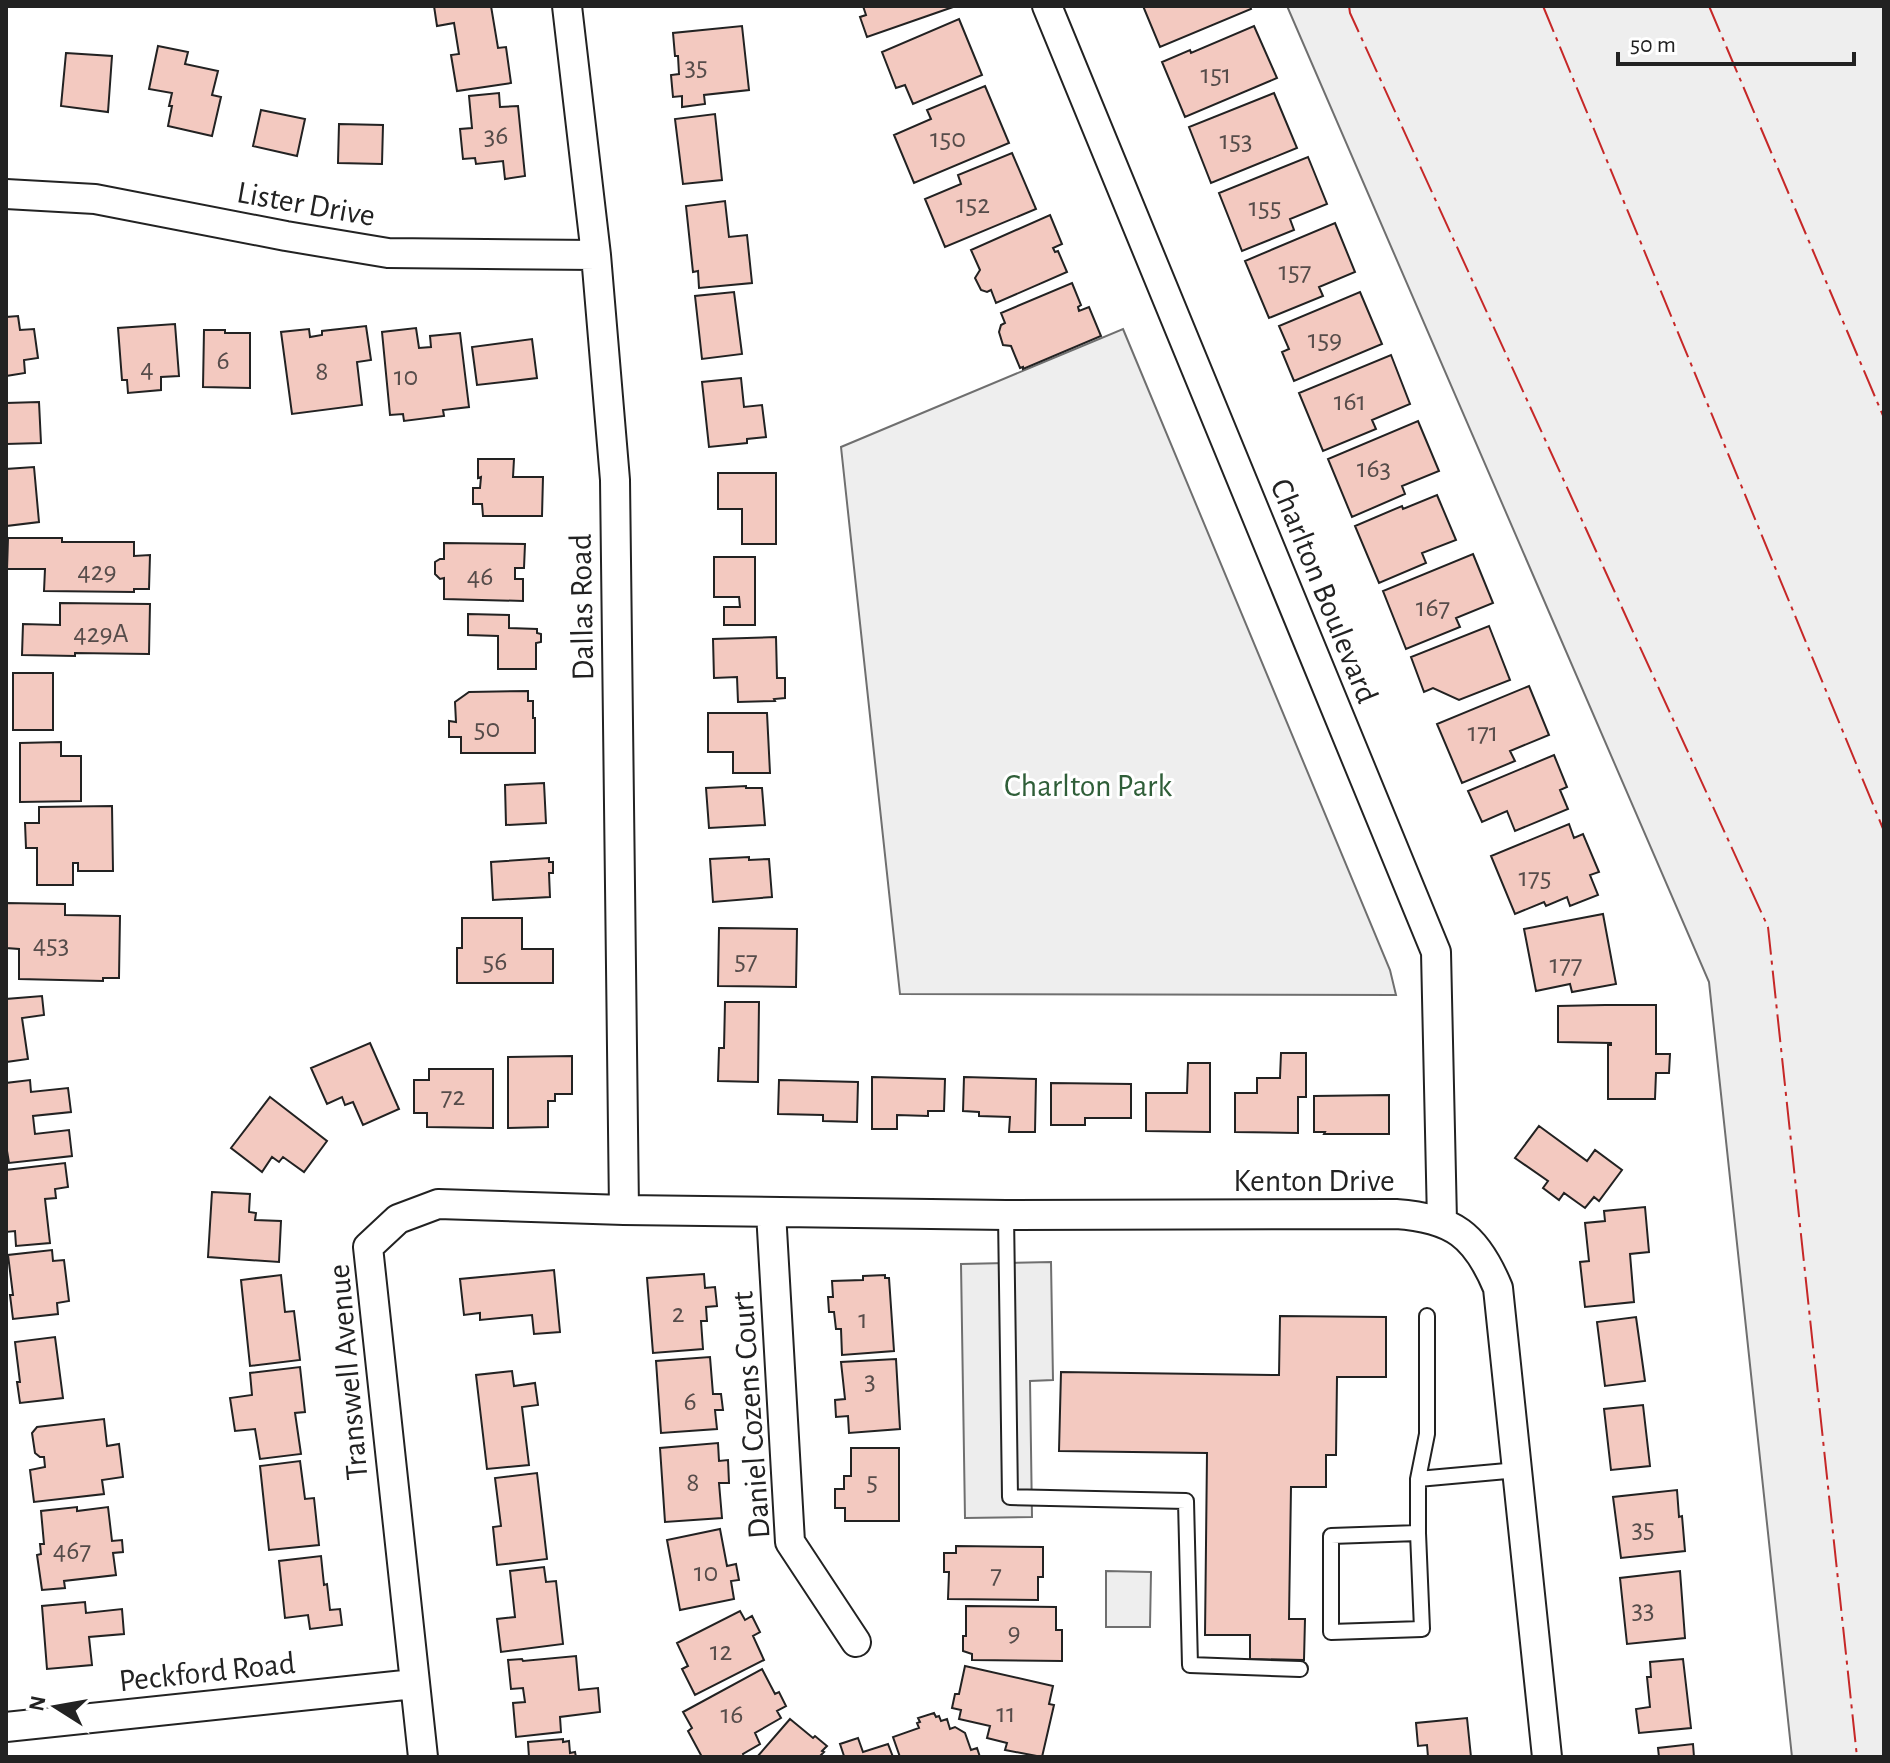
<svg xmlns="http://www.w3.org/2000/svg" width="1890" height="1763" font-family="'Alegreya Sans',sans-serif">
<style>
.green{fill:#eee;stroke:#6f6f6f;stroke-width:2}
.parking{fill:#ededed;stroke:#6f6f6f;stroke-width:2}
.building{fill:#f3c9c0;stroke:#222;stroke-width:2}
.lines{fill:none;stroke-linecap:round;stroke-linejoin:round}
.service-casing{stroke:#222;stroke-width:18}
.minor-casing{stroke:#222;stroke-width:32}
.service{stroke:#fff;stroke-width:14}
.minor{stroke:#fff;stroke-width:28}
.power{stroke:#c62828;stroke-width:2;stroke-dasharray:28 6 4 6;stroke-linecap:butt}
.labels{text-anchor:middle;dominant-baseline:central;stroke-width:6;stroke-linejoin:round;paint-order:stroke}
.number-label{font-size:28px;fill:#564c4a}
.street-label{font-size:32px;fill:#222;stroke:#fff}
.park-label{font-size:32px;fill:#2f5e38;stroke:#fff}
</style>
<rect width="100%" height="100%" fill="#fff"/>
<path class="green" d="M1287,6H1884V1757H1792L1709,982Z
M1123,329L1390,970L1396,995L900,994L841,447Z
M1106,1571L1151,1572L1150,1627H1106Z"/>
<path class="parking" d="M1051,1262L1053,1380L1030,1381L1032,1517L965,1518L961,1264Z"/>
<path class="building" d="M434,6H491L498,48L506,47L511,83L457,91L451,55L459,54L454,23L437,26Z
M863,6H952L953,7L867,37L860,17L866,15Z
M1143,6H1250L1251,9L1160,47Z
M959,19L982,75L913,104L905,85L896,88L882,52Z
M742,26L749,90L704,95L705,104L682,107V96L673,97L671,75L679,74L678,56H675L673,33Z
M1254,26L1277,78L1185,117L1162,62L1190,50L1191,53Z
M158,46L188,52L185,64L218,71L212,95L221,97L212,136L168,126L172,106H169L172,93L149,89Z
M66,53L112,56L108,112L61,106Z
M985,86L1009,143L914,183L894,135L931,119L927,110Z
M499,93L500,107L518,106L525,176L505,179L503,161L476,164L475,158L463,159L460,129L472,128L469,96Z
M1274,93L1297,148L1211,183L1189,127Z
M261,110L305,119L297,156L253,146Z
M715,114L722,180L683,184L675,119Z
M339,124L383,125L382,164L338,163Z
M1012,153L1036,209L945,247L925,199L961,184L958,175Z
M1308,157L1327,204L1290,219L1294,230L1242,251L1219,193Z
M725,201L729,237L747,235L752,283L699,288L698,271L693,272L686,206Z
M1050,215L1062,244L1053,248L1055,252L1058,251L1067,272L996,303L991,290L987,292L981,290L975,278L980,270L971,250Z
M1335,223L1355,272L1319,287L1323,296L1269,318L1245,261Z
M1072,283L1081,305L1078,307L1079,311L1089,307L1101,336L1023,369V367L1020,368L1011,346L1003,345L999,332L1001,325L1005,323L1001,313Z
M734,292L742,354L702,359L695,296Z
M1360,292L1382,344L1294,381L1282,352L1289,349L1279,326Z
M18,316L20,330L34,329L38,358L24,360L25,373L6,376V317Z
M175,324L179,376L161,377V390L128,393L127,380H122L118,328Z
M366,326L371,360L357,362L362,405L292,414L281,332L309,329L310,337L322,335V331Z
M416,328L419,348L431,347L430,336L460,333L469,407L443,410L444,416L404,421L403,414L390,415L382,332Z
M204,330H225V333H250V388L203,387Z
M532,339L537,378L477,385L472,347Z
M1391,355L1410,404L1372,420L1376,429L1323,451L1299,393Z
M741,378L744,407L762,405L766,437L747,439V443L709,447L702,382Z
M39,402L41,443L6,444V403Z
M1418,421L1439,471L1402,486L1405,494L1352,517L1328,459Z
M478,459H514L513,477H543L542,516H483L482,504H473V488H480L481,477L478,478Z
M34,467L39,522L6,526V469Z
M718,473H776V544H742V509H718Z
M1437,495L1456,540L1422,553L1426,563L1379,583L1355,526L1402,506L1403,509Z
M8,538H62V542H134V556L150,555L149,589H134V592L44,591L45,569H7Z
M444,543L525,544L524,568H515V579H523V601L444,599V578L440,579L435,574V562L440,559H444Z
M1473,554L1493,603L1456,618L1460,627L1406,649L1383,591Z
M714,557H755V625H724V607H740L739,597H714Z
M60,603L150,604L149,654L75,653V656L22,655L23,624L60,625Z
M468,614L509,615V628L537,629V633L541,634V642L536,643V669H498V636L468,635Z
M1489,626L1510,680L1459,700L1433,688L1424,692L1411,657Z
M776,637L777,678H785V698L774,699L775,701L738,702L737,677L714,678L713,639Z
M13,673H53V730H13Z
M1529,686L1549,735L1510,751L1515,761L1462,783L1437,724Z
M528,691V701H533V718H535V753H461V737H449V721L456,722L455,702L469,692Z
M708,713H767L770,773H733V752H708Z
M61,742V756H81V801L20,802V743Z
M1554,755L1567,787L1560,790L1568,809L1515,831L1507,811L1482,822L1468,791Z
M544,783L546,823L506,825L505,785Z
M746,786V788H762L765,825L709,828L706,788Z
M112,806L113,871H78V863H73V885H37V848H26L25,823H39V807Z
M1569,824L1574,838L1583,834L1599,872L1590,875L1598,895L1570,906L1567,897L1546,906L1544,902L1515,914L1491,856Z
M749,857V860L769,859L772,897L713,902L710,859Z
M549,858V862H553V873H549L550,897L493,900L491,862Z
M6,903L65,904V915L120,916L119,978H103V981L19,979V949L6,948Z
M1603,914L1616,984L1572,992L1570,984L1536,991L1524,929Z
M462,918H522V949H553V983H457V948H462Z
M719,928L797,929L796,987L718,986Z
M42,996L44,1015L22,1018L28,1059L6,1062V999Z
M725,1002H759L758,1082L718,1081L719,1048H724Z
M1605,1005H1656V1054H1670L1669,1073H1656L1655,1099H1608V1045H1611V1043L1558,1042V1006Z
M370,1043L399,1109L363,1125L353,1102L345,1105L342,1097L327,1104L311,1068Z
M1281,1053H1306V1097H1298V1133L1235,1132V1093H1257V1078H1280Z
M572,1056V1094H555V1101H548V1127L508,1128V1057Z
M1188,1063H1210V1132L1146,1131V1093H1187Z
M429,1069H493V1128L427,1127V1113H414V1080H429Z
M872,1077L945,1079L944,1111H928V1116L897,1115V1129H872Z
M964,1077L1036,1079L1035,1132H1009L1010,1117L979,1116V1112L963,1111Z
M30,1080L31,1092L68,1088L71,1112L33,1116L35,1134L69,1130L72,1156L9,1163L6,1145V1083Z
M779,1080L858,1082L857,1122L823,1121V1115L778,1114Z
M1051,1083L1131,1084V1118H1085V1125H1051Z
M1389,1095V1134H1324L1325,1132H1314V1096Z
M270,1097L327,1141L304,1172L283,1157L279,1162L272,1157L262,1172L231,1148Z
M1539,1126L1587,1161L1595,1150L1622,1170L1599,1201L1594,1197L1585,1208L1564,1193L1559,1200L1543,1188L1548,1181L1515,1158Z
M65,1163L68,1187L55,1189L56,1198L45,1199L50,1243L16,1246L15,1231L6,1232V1170Z
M212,1192L250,1194L249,1212L256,1213L255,1220L281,1221L279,1262L208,1257Z
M1645,1207L1649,1252L1630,1254L1634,1302L1585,1307L1580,1262L1589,1261L1585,1223L1605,1221L1604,1211Z
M52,1250L53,1261L64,1260L69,1301L57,1303L58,1314L13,1319L10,1295H13L8,1255Z
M554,1270L560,1332L534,1334L532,1315L480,1320V1313L464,1315L460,1279Z
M704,1274L705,1288L715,1287L717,1306L706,1307L707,1321H701L703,1349L653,1353L647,1278Z
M281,1275L285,1312L294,1311L300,1360L250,1366L241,1280Z
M885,1275V1278H889L894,1351L842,1355L841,1329H836L834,1312H829L828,1297H833L832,1281L863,1280V1276Z
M1280,1316L1386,1317V1377H1337L1336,1455H1326V1487H1291L1289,1619H1305L1304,1660L1250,1659V1635H1205L1207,1453L1059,1451L1061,1372L1279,1375Z
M1636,1317L1645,1381L1605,1386L1597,1322Z
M55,1337L63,1398L20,1403L17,1382H20L15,1342Z
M710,1357L713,1394H721L723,1410H715L717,1429L661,1433L656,1361Z
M896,1359L900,1429L849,1433L848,1416L836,1417L835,1400L845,1399L841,1362Z
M300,1367L305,1412L295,1413L301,1454L260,1459L255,1429L235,1431L230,1398L252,1395L250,1373Z
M512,1371L514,1386L535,1383L538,1405L522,1407L529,1465L487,1469L476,1375Z
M1643,1405L1650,1466L1611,1470L1604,1409Z
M104,1419L107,1446L119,1444L123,1477L102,1480L104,1494L34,1502L30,1470L45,1467L44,1457H40L35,1453L32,1433L37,1427Z
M718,1443L719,1461L728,1460L729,1483H719L722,1518L665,1522L660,1448Z
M851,1448H899V1521H845V1508H835V1489H844V1476H851Z
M300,1461L305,1499L314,1498L319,1545L269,1550L260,1466Z
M537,1473L547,1559L497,1565L493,1527L501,1526L495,1478Z
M1677,1490L1679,1517L1682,1516L1685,1551L1621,1558L1613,1497Z
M77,1507V1511L108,1507L112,1541L122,1540L123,1552L113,1553L116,1575L64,1581L65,1588L42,1590L37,1555L41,1554L40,1544H44L41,1511Z
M720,1529L727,1566L736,1564L739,1580L731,1581L734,1599L680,1610L667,1540Z
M956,1546L1043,1547V1577H1038V1600L948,1599L949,1572H944V1553H956Z
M321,1556L324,1585L327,1584L330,1610L340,1609L342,1625L310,1629L308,1615L285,1618L279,1561Z
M544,1567L546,1582L556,1581L563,1644L501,1652L497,1619L515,1617L510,1571Z
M1680,1571L1685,1638L1627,1644L1620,1578Z
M85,1602L86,1613L122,1609L124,1634L89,1637L92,1665L47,1669L42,1606Z
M966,1606L1056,1607V1630H1062V1661L972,1660V1654L963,1651V1636H966Z
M740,1611L745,1620L752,1616L760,1632L753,1636L764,1660L695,1695L682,1669L688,1666L677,1643Z
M576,1656L579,1690L598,1688L600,1712L560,1717L561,1732L516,1737L513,1703L525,1702L523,1688L511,1689L508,1660L522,1659L523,1661Z
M1683,1659L1691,1728L1639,1733L1636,1709L1650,1707L1647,1677H1651L1650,1662Z
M965,1666L1053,1686L1049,1704L1054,1705L1042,1757L1005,1750L1007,1743L987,1738L990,1726L959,1719L961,1710L952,1708L955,1694H959Z
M762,1669L775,1694L779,1692L786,1706L777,1711L781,1718L755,1733L760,1744L743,1754L744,1757H702L688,1731L692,1728L683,1712Z
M934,1713L936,1717L939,1716L941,1721L947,1719L950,1729L955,1727L965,1733L971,1750L977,1748L980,1757H900L893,1737L919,1728L917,1723L920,1722L918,1718Z
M1467,1718L1471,1757H1428L1427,1745L1418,1746L1416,1723Z
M790,1719L813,1738L815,1736L827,1746L822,1751L824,1752L821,1755L823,1757H757Z
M858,1738L863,1752L888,1744L893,1757H840L844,1756L840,1744Z
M563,1739V1742L569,1741L570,1753L575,1752L576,1757H529L528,1742Z
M1693,1744L1694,1757H1659L1658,1748Z"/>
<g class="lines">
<g class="service-casing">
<path id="service" d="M1006,1215L1010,1497L1186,1501L1190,1665L1300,1669
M1418,1479L1427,1434V1316
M1418,1533L1331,1536V1632L1422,1629L1418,1533V1479L1518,1470"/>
</g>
<g class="minor-casing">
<path id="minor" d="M567,6L596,255L615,480L624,1210
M1047,6L1436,952L1442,1221
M6,194L95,199L286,236L388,253L596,255
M771,1212L790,1542L856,1642
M6,1727L414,1684
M423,1757L368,1247L398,1219L438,1204L624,1210L1006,1215L1396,1214C1453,1218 1476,1235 1498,1288L1547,1757"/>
</g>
<use href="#service" class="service"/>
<use href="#minor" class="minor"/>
<path class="power" d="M1349,6L1350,13L1768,927L1857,1757
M1543,6L1884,831
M1709,6L1884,418"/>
</g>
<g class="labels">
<g class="number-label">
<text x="696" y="67">35</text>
<text x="1216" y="75">151</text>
<text x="496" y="136">36</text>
<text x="948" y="139">150</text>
<text x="1236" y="141">153</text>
<text x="973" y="205">152</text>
<text x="1265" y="208">155</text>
<text x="1295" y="272">157</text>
<text x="1325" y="340">159</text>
<text x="223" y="361">6</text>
<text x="147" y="369">4</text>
<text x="322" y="372">8</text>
<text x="406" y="377">10</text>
<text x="1350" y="402">161</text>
<text x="1374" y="469">163</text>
<text x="97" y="572">429</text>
<text x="480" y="577">46</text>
<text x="1433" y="608">167</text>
<text x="101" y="634">429A</text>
<text x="487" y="729">50</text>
<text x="1483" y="733">171</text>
<text x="1535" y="878">175</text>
<text x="51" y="945">453</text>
<text x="746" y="961">57</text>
<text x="495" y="962">56</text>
<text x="1566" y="965">177</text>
<text x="453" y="1097">72</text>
<text x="678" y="1314">2</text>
<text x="863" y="1320">1</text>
<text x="870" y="1381">3</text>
<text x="690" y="1402">6</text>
<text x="872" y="1482">5</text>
<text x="693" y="1483">8</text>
<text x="1643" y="1529">35</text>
<text x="72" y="1551">467</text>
<text x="706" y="1573">10</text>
<text x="996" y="1575">7</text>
<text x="1643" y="1610">33</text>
<text x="1014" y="1633">9</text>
<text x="721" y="1652">12</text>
<text x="1006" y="1714">11</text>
<text x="732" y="1715">16</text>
</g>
<g class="street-label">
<text transform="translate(306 204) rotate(10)">Lister Drive</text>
<text transform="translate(1324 591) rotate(68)">Charlton Boulevard</text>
<text transform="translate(582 607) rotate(-91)">Dallas Road</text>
<text x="1314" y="1181">Kenton Drive</text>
<text transform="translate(348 1372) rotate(-95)">Transwell Avenue</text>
<text transform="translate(751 1415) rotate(-94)">Daniel Cozens Court</text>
<text transform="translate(207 1672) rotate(-6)">Peckford Road</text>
</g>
<g class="park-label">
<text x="1088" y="786">Charlton Park</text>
</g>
</g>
<rect width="1890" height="1763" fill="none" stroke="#222222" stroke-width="16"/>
<g transform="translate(56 1707) rotate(281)" stroke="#ffffff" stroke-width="6" paint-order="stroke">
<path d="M0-6L14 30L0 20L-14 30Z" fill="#222222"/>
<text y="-12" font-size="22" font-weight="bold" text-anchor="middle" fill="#222222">N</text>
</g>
<path d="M1618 52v12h236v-12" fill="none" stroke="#222222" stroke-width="4"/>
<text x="1630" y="52" font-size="24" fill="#222222" stroke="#ffffff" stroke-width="6" paint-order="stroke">50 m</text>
</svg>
